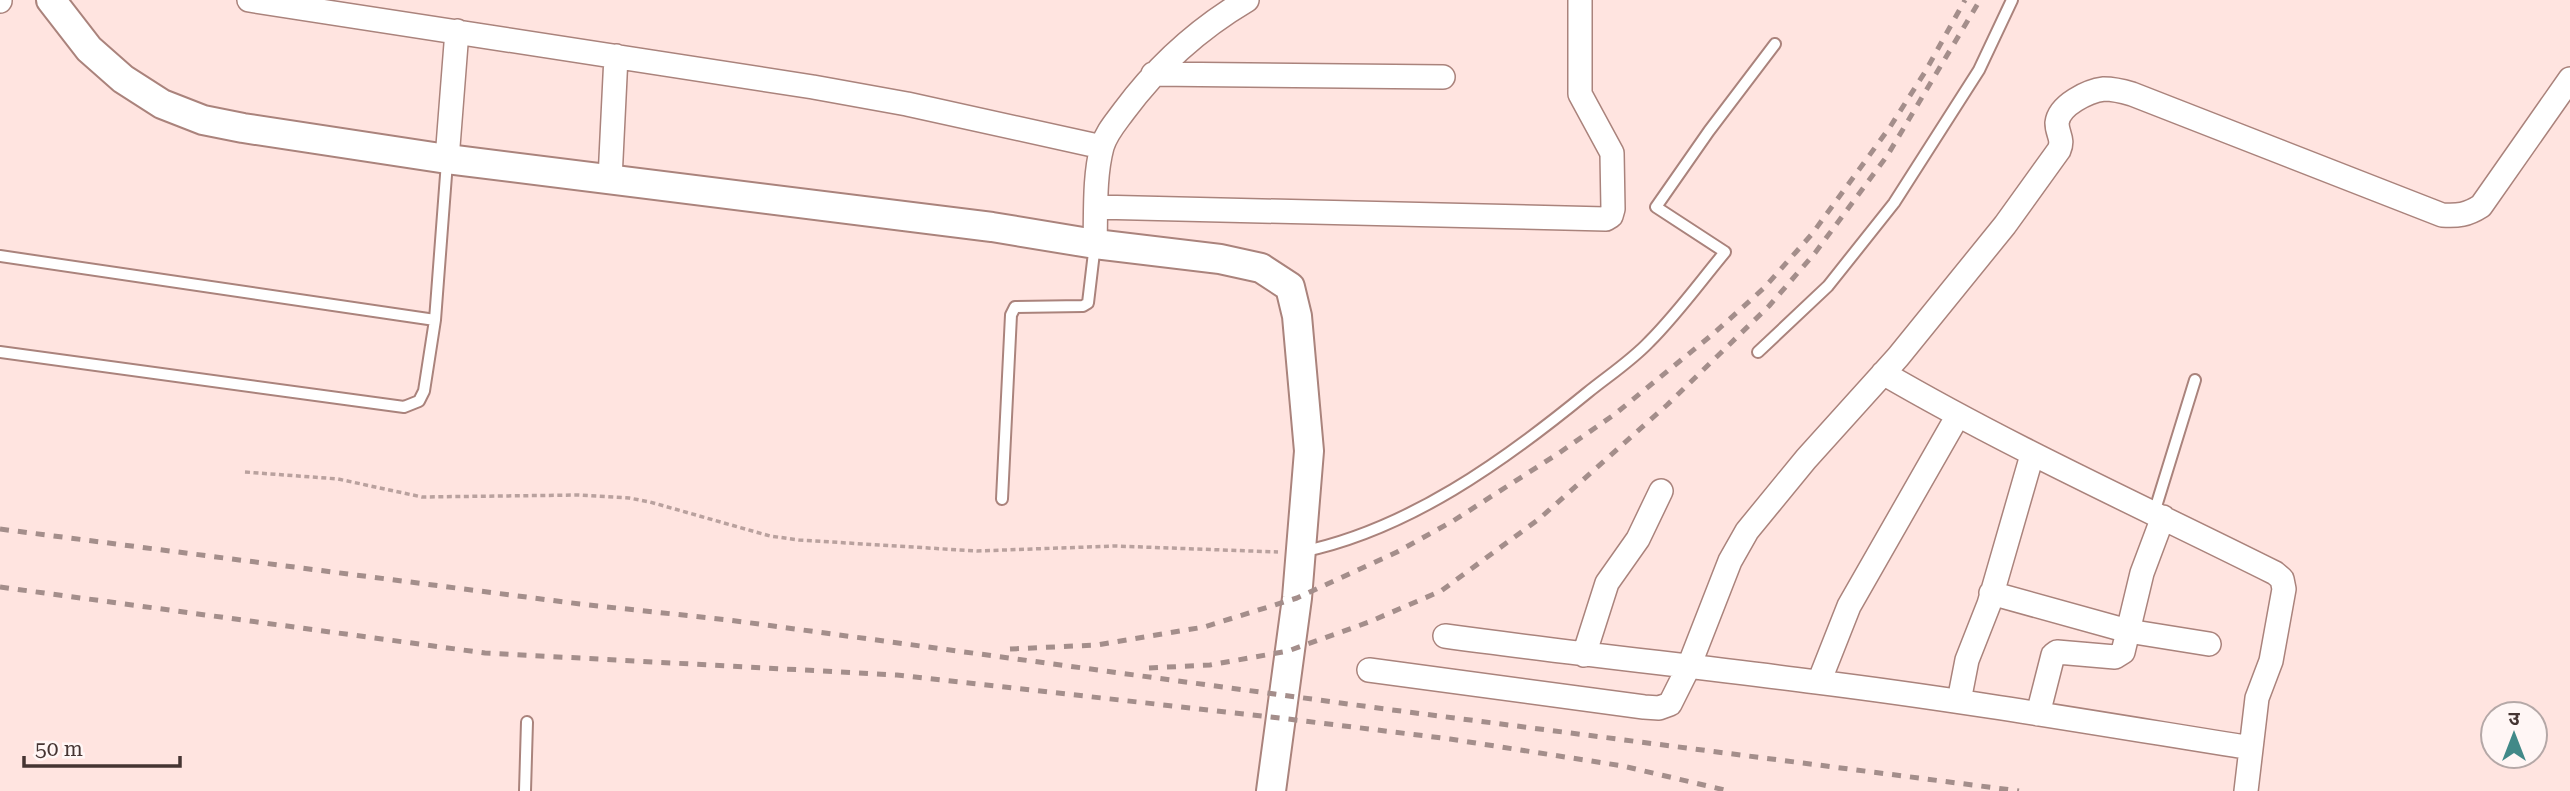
<svg xmlns="http://www.w3.org/2000/svg" width="2570" height="791" font-family="'Roboto Serif','Noto Sans Devanagari',serif">
<style>
.lines{fill:none;stroke-linecap:round;stroke-linejoin:round}
.service-casing{stroke:#aa837c;stroke-width:14}
.minor-casing{stroke:#aa837c;stroke-width:26}
.tertiary-casing{stroke:#aa837c;stroke-width:32}
.path{stroke:#b9a19e;stroke-width:3.5;stroke-dasharray:5 3.5;stroke-linecap:butt}
.service{stroke:#fff;stroke-width:10}
.minor{stroke:#fff;stroke-width:23}
.tertiary{stroke:#fff;stroke-width:28}
.rail{stroke:#a48e8b;stroke-width:5;stroke-dasharray:9 9;stroke-linecap:butt}
</style>
<rect width="100%" height="100%" fill="#ffe4e0"/>
<g class="lines">
<g class="service-casing">
<path id="service" d="M0,256L435,320
M0,352L404,407L419,401L424,391L435,320L447,162
M1758,352L1828,286L1894,203L1979,70L2012,0
M1002,499L1011,315L1015,307L1083,306L1088,303L1095,244
M2154,513L2195,380
M1301,552C1408,530 1504,461 1587,393C1608,376 1631,361 1649,342C1677,314 1700,282 1725,252L1656,207L1709,131L1775,44
M525,791L527,722"/>
</g>
<g class="minor-casing">
<path id="minor" d="M249,0L813,87L907,104L1102,147
M0,1V0
M1153,74L1443,77
M447,159L457,31
M610,179L616,56
M1096,207L1606,219L1611,216L1613,209L1612,153L1580,94V0
M1095,244C1096,213 1094,177 1102,147C1106,133 1116,122 1124,111C1158,65 1198,29 1247,0
M1883,373C2010,447 2143,507 2275,573L2282,579L2284,589L2271,661L2257,698L2246,791
M1991,593L2128,631L2209,644
M1445,636C1569,653 1693,666 1817,682C1962,700 2107,725 2251,748
M1584,655L1607,583L1638,539L1661,491
M1369,670L1644,707L1659,708L1670,704L1689,666L1730,561L1747,531L1806,459L1898,357L2005,225L2059,150C2064,139 2057,134 2057,123C2059,105 2088,91 2104,89C2114,89 2122,91 2132,94L2442,215C2458,216 2467,215 2481,206L2570,79
M1819,682L1849,606L1957,417
M1959,701L1967,660L1989,604L2032,455
M2038,714L2053,655L2057,652L2115,657L2123,652L2142,573L2163,517"/>
</g>
<g class="tertiary-casing">
<path id="tertiary" d="M51,0L89,49L123,79L162,104L203,120L243,128L447,159L992,227L1095,244L1220,259L1261,268L1290,287L1297,316L1309,451L1297,598L1271,791"/>
</g>
<path class="path" d="M245,472L338,479L422,497L579,495L629,498L650,502L770,536L799,540L977,551L1115,546L1278,552"/>
<use href="#service" class="service"/>
<use href="#minor" class="minor"/>
<use href="#tertiary" class="tertiary"/>
<path class="rail" d="M0,529L580,604L729,620L1385,709L2019,791
M0,587L485,653L897,675L1280,718L1450,739L1623,766L1729,791
M1010,649L1097,645L1204,627L1297,598L1397,552L1453,521L1559,453L1615,414L1713,334L1764,288L1812,234L1890,127L1925,72L1965,0
M1149,668L1210,665L1288,651L1369,622L1441,591L1539,519L1667,405L1769,306L1815,253L1887,156L1980,0"/>
</g>
<g transform="translate(2514 735)"><circle r="33" fill="#fff6f5" stroke="#b5a8a7" stroke-width="2"/>
<path d="M0-5L12 26L0 18L-12 26Z" fill="#418988"/>
<text y="-10" font-size="19" font-weight="bold" text-anchor="middle" fill="#453432">उ</text>
</g>
<path d="M24 756v10h156v-10" fill="none" stroke="#453432" stroke-width="3.5"/>
<text x="35" y="756" font-size="21" fill="#453432" stroke="#fff6f5" stroke-width="5" paint-order="stroke">50 m</text>
</svg>
